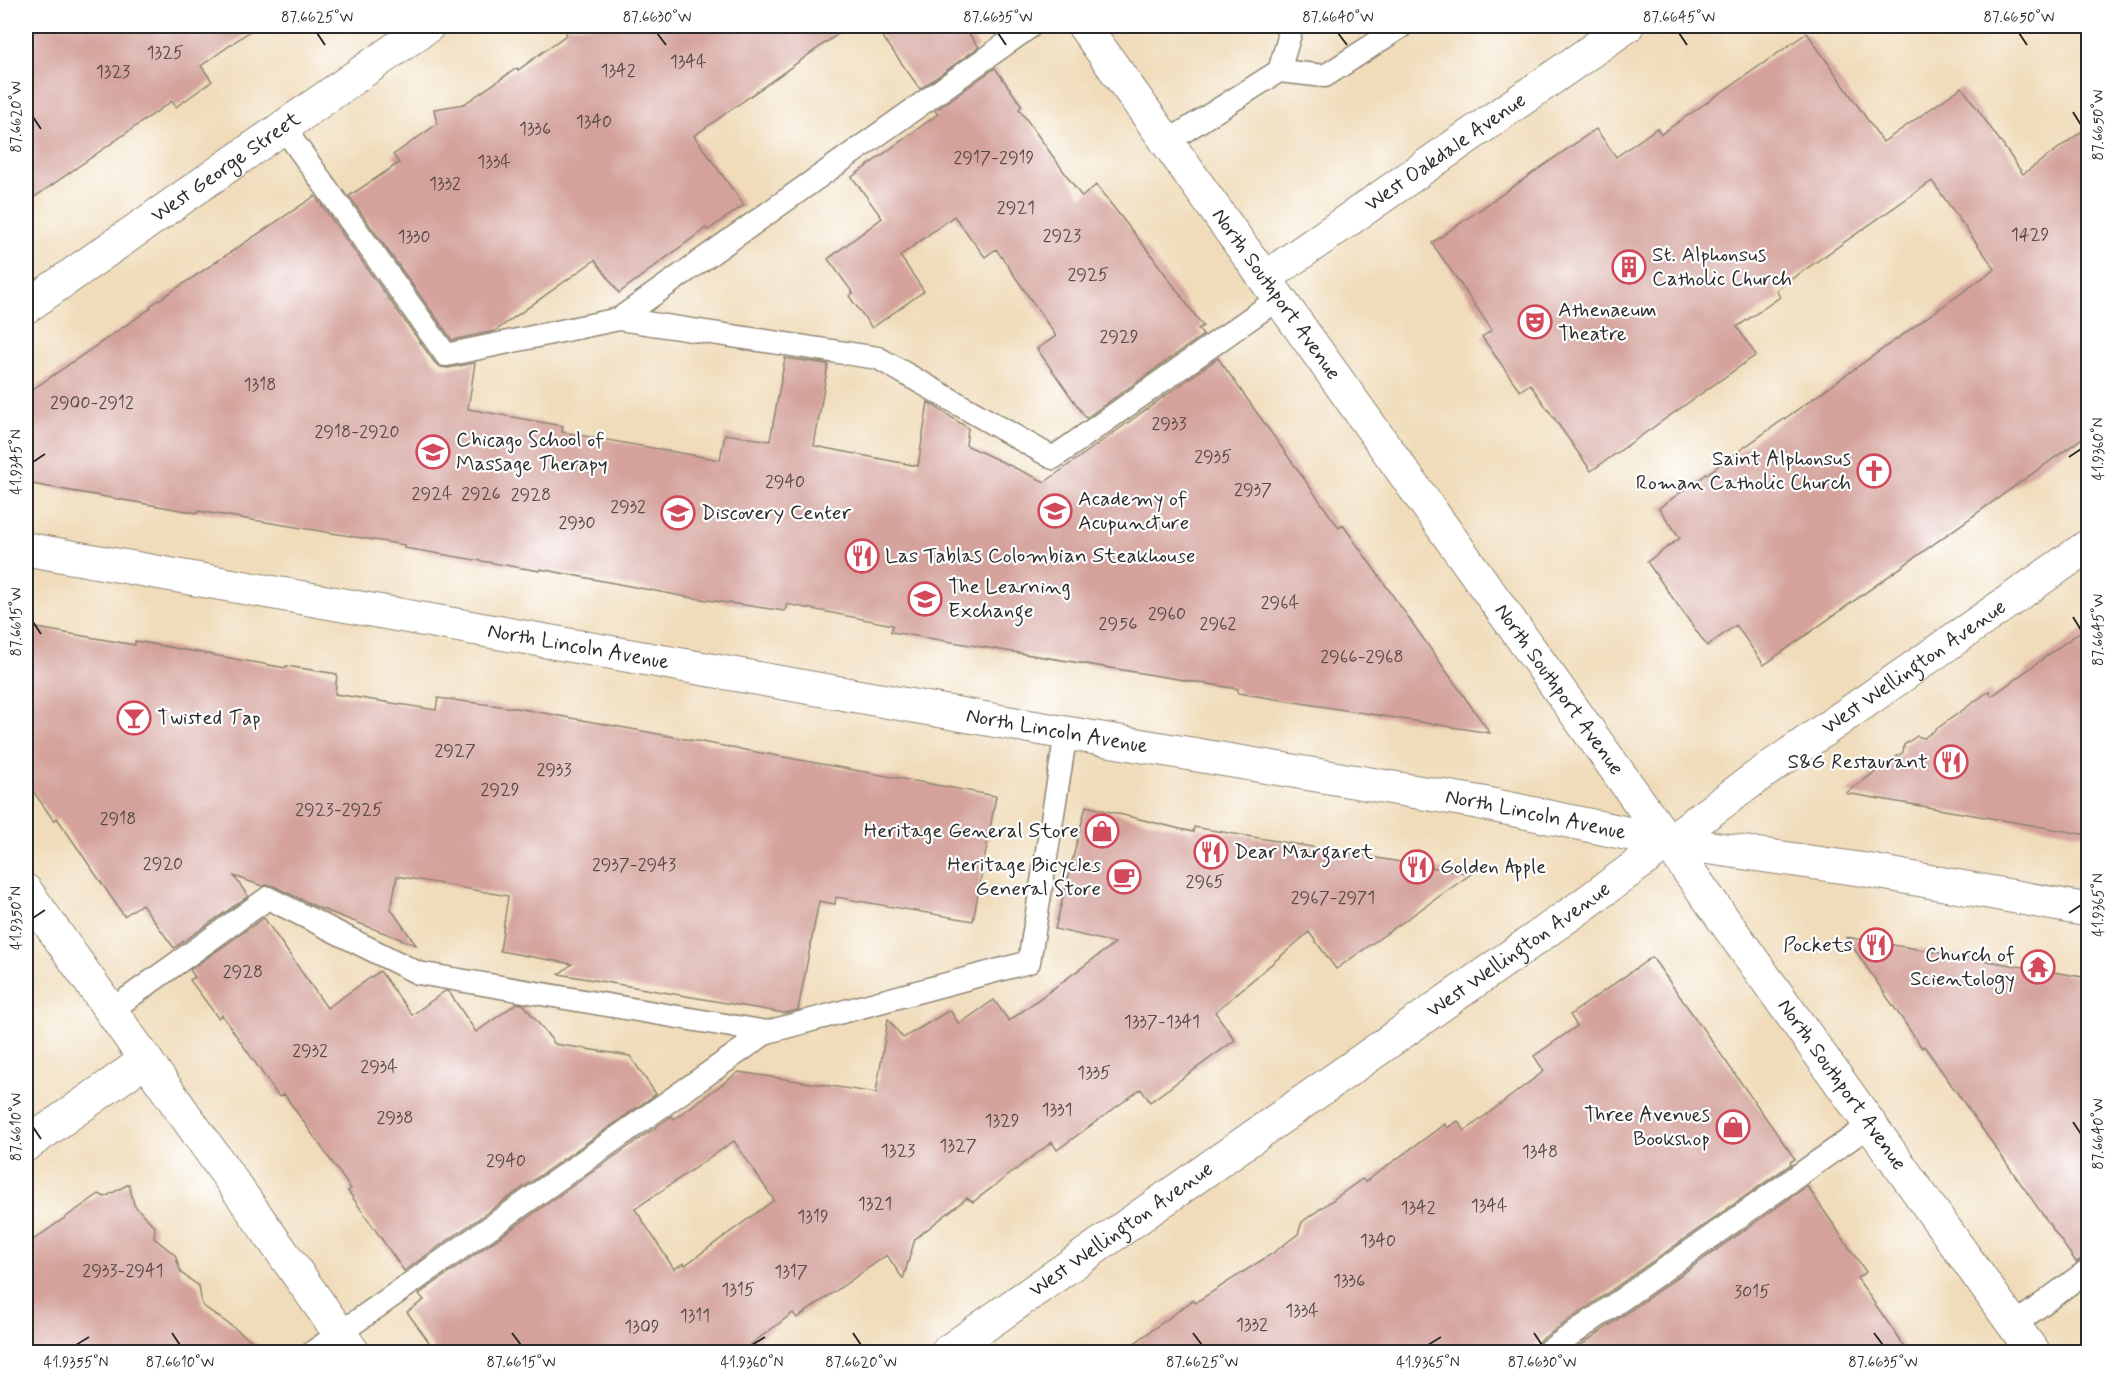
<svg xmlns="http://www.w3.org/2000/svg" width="2114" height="1378" font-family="Mynerve,sans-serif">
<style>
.building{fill:#d4a29b;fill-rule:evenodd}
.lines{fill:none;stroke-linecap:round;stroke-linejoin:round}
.lane-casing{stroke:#8e8472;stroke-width:25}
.street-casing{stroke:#8e8472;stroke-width:35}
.secondary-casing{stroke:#8e8472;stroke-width:35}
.lane{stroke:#fff;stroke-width:22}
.street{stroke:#fff;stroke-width:33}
.secondary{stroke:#fff;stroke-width:33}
.ticks{fill:none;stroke:#2b2b2b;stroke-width:2}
.labels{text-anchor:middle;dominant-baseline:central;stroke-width:4.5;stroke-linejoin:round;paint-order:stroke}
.number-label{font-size:18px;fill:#554947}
.street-label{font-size:21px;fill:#2b2b2b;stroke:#fff}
.poi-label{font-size:21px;fill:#2b2b2b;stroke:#fff;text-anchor:start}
.neatline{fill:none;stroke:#2b2b2b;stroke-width:2}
.ticks-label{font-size:15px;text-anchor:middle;fill:#2b2b2b}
</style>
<rect width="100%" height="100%" fill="#fff"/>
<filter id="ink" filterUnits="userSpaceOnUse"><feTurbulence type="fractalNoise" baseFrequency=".0167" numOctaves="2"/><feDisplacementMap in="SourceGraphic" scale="12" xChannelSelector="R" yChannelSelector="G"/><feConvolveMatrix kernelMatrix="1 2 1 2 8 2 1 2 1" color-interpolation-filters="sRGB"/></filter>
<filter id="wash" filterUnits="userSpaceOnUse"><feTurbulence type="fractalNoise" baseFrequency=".008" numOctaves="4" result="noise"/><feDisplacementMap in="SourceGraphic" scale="24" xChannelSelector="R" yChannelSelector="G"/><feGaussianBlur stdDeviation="1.35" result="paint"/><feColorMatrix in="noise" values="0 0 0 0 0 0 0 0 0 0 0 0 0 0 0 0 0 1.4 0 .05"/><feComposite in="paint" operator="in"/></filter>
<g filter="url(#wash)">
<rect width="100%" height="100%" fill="#f0dcba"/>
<g id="blocks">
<path class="building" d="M26,26H257L201,66L212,81L176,107L172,101L26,203Z
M567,26H849L694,136L744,205L708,230L706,228L619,293L595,260L495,331L452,340L349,196L399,163L393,155L437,124L434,109L464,104L517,68L518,70L566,35Z
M875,26H963L979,47L920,89Z
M1807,33L1883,142L1962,87L2023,174L2088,127V434L1764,665L1736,625L1707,646L1647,562L1680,538L1659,508L1995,269L1932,181L1776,290L1780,297L1737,327L1756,355L1591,471L1530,384L1520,391L1482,337L1492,330L1432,243L1596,129L1616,157L1657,128L1661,134Z
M995,68L1022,106L1019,109L1082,197L1096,185L1152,256L1203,326L1198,329L1203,335L1086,418L1037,349L1056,336L996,249L985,257L954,216L900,256L924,291L872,328L849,296L853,293L828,259L882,218L852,177L938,114L935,111Z
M315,196L435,363L441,367L448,368L475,363L468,409L563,426L562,432L720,460L725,434L770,441L785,358L828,364L814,446L918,466L928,402L968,428L966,445L1045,482L1218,358L1339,528L1343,525L1490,733L1238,693V689L891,632L893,625L787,604L785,611L687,597L540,569V571L404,548L405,545L198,511V513L26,483V394L151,308L150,306Z
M26,626L135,645V641L286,668V666L337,674L335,694L436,710L438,698L522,709L996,796L973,921L836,897L835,904L819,901L798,1010L784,1013L559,974L572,964L500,951L508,896L397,876L391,909L416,945L319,908L274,886L268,885L262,886L234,876L248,896L174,948L142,904L124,916L57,818L54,821L26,781Z
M2088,626V835L1846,793L1903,752L1904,745L1917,736L1924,738L1989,691L1992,696Z
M1086,806L1193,832L1194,827L1471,874L1336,969L1309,932L1215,1012L1235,1040L1150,1102L1141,1089L1057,1150L1052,1142L973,1202L967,1198L915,1239L903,1279L887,1255L797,1318L793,1313L739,1353H437L407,1312L424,1300L419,1294L672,1116L674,1119L739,1072L876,1093L888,1019L903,1038L950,1010L959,1024L994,1000L1009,1021L1115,943L1055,929ZM734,1141L774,1200L685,1265L684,1263L674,1269L635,1209Z
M264,918L327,1008L380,971L412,1015L445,991L449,992L476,1032L517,1003L524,1005L555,1044L630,1056L656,1094L404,1271L348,1191L351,1189L284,1094L279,1097L222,1015L218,1018L190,980L195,977L190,970Z
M1846,937L2088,978V1257L2076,1262L1924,1046L1922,1048Z
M1652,957L1795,1159L1790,1162L1791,1164L1539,1341L1535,1346L1534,1353H1121L1193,1300L1195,1303L1273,1253L1298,1234L1302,1222L1362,1179L1365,1182L1445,1124L1447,1128L1458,1121L1465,1131L1544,1071L1534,1056L1577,1026L1570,1015Z
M129,1184L134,1205L155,1227L154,1238L175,1255L181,1273L199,1286L202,1305L269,1353H26V1245L99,1194L105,1197Z
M1807,1186L1866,1272L1857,1278L1909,1353H1570Z"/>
</g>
</g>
<g filter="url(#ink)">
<use href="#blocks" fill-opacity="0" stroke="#8e8472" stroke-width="1.5"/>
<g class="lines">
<g class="lane-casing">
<path id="lane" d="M1279,71L1290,34L1285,26
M283,127L446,355L619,319L878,358L1053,458L1279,298
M1167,142L1279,71L1325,76L1402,26
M619,319L1031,26
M110,1011L268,898L418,973L767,1032L1029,962L1066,733
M2014,1325L2088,1270
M313,1352L767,1032
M1547,1352L1870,1125"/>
</g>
<g class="street-casing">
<g id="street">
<path id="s1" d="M1265,278L1627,26"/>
<path id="s2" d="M26,307L428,26"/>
<path d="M26,891L353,1352"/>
<path d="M26,1145L146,1060"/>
<path id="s3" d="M947,1352L1579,908L1754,779L2088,546"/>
</g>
</g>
<g class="secondary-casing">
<g id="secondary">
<path id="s4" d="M1084,26L2033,1352"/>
<path id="s5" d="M26,549L1066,733L1477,802L1669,842L1866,870L2088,910"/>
</g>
</g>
<use href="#lane" class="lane"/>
<use href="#street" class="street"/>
<use href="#secondary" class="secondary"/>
</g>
</g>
<path class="ticks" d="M317,33L325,45M657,33L666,45M998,33L1006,45M1338,33L1347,45M1679,33L1687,45M2019,33L2027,45M2073,112L2081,125M33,117L41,129M2069,457L2081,449M33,462L45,454M2073,617L2081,630M33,622L41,634M2069,913L2081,905M33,918L45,910M2073,1122L2081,1134M33,1127L41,1139M172,1333L180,1345M512,1333L521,1345M853,1333L861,1345M1193,1333L1202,1345M1534,1333L1542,1345M1874,1333L1883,1345M76,1345L89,1337M752,1345L765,1337M1428,1345L1441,1337"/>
<defs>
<g id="building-ring" transform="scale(1.725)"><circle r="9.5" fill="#fff" stroke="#d1495b" stroke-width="1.5"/><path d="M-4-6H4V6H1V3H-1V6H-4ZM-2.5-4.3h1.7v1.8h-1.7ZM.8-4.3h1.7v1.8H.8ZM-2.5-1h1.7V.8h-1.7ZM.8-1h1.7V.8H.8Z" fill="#d1495b"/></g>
<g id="theatre-ring" transform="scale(1.725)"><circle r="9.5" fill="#fff" stroke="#d1495b" stroke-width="1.5"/><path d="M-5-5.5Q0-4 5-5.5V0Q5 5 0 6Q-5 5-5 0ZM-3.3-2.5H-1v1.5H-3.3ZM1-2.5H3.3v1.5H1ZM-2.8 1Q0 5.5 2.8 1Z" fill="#d1495b"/></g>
<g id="school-ring" transform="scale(1.725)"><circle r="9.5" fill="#fff" stroke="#d1495b" stroke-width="1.5"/><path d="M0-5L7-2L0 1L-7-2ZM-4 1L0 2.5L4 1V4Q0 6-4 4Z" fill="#d1495b"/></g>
<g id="church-ring" transform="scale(1.725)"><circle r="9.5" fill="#fff" stroke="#d1495b" stroke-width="1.5"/><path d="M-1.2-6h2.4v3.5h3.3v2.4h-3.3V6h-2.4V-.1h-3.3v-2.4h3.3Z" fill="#d1495b"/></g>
<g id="restaurant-ring" transform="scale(1.725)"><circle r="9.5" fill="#fff" stroke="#d1495b" stroke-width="1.5"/><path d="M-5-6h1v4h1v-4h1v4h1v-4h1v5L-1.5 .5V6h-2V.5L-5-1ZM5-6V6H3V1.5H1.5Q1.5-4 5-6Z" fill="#d1495b"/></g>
<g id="bar-ring" transform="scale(1.725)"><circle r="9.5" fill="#fff" stroke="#d1495b" stroke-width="1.5"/><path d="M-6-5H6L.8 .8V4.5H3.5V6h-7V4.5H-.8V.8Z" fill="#d1495b"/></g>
<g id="shop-ring" transform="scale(1.725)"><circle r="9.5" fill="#fff" stroke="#d1495b" stroke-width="1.5"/><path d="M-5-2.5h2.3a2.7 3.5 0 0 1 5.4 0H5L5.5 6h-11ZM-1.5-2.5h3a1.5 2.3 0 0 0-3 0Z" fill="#d1495b"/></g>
<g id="cafe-ring" transform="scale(1.725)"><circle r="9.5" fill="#fff" stroke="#d1495b" stroke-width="1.5"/><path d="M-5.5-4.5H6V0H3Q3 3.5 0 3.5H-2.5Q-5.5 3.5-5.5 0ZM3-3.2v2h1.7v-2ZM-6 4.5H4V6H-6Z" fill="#d1495b"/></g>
<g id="temple-ring" transform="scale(1.725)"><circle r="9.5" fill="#fff" stroke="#d1495b" stroke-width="1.5"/><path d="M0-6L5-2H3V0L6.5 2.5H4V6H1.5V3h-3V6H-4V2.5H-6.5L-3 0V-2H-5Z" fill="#d1495b"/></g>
</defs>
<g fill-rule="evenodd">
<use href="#building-ring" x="1629" y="267"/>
<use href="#theatre-ring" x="1535" y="322"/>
<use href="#school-ring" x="433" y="452"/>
<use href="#church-ring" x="1874" y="471"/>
<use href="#school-ring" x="1055" y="511"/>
<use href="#school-ring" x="678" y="513"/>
<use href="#restaurant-ring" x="862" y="556"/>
<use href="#school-ring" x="925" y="599"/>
<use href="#bar-ring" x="134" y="718"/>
<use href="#restaurant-ring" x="1951" y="762"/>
<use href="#shop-ring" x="1102" y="831"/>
<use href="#restaurant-ring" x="1211" y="852"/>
<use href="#restaurant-ring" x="1417" y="867"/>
<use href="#cafe-ring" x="1124" y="877"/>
<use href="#restaurant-ring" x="1876" y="945"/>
<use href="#temple-ring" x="2038" y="967"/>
<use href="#shop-ring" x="1733" y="1127"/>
</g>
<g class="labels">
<g class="number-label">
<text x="165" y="53">1325</text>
<text x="688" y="62">1344</text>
<text x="618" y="71">1342</text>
<text x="113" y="72">1323</text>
<text x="594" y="122">1340</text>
<text x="535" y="129">1336</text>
<text x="994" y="158">2917-2919</text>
<text x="494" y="162">1334</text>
<text x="445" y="184">1332</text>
<text x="1016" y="208">2921</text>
<text x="2030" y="235">1429</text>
<text x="1062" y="236">2923</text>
<text x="414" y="237">1330</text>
<text x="1088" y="275">2925</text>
<text x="1119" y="337">2929</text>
<text x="260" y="385">1318</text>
<text x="92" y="403">2900-2912</text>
<text x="1169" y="424">2933</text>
<text x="357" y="432">2918-2920</text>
<text x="1213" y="457">2935</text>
<text x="785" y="482">2940</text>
<text x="1253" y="490">2937</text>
<text x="432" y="494">2924</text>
<text x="481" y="494">2926</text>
<text x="531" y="495">2928</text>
<text x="628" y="507">2932</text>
<text x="577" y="523">2930</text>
<text x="1280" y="603">2964</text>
<text x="1167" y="614">2960</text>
<text x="1118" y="624">2956</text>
<text x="1218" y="624">2962</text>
<text x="1362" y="657">2966-2968</text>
<text x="455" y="751">2927</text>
<text x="554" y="770">2933</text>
<text x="500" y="790">2929</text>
<text x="339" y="810">2923-2925</text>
<text x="118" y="819">2918</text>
<text x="163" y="864">2920</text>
<text x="634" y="865">2937-2943</text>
<text x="1205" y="882">2965</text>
<text x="1333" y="898">2967-2971</text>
<text x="243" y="972">2928</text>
<text x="1162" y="1022">1337-1341</text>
<text x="310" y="1051">2932</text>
<text x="379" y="1067">2934</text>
<text x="1094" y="1073">1335</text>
<text x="1057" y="1110">1331</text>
<text x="395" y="1118">2938</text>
<text x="1002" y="1121">1329</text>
<text x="958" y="1146">1327</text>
<text x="898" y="1151">1323</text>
<text x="1540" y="1152">1348</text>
<text x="506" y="1161">2940</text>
<text x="875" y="1204">1321</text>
<text x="1489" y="1206">1344</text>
<text x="1418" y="1208">1342</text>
<text x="813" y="1217">1319</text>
<text x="1378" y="1241">1340</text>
<text x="123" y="1271">2933-2941</text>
<text x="791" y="1272">1317</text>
<text x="1349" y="1281">1336</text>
<text x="738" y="1290">1315</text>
<text x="1752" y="1292">3015</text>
<text x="1302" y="1311">1334</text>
<text x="695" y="1316">1311</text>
<text x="1252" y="1325">1332</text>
<text x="642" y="1327">1309</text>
</g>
<g class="street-label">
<text stroke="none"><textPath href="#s1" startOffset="220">West Oakdale Avenue</textPath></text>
<text stroke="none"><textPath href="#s2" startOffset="244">West George Street</textPath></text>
<text stroke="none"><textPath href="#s4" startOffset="330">North Southport Avenue</textPath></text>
<text stroke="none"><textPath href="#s5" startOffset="561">North Lincoln Avenue</textPath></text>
<text stroke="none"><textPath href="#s3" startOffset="1185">West Wellington Avenue</textPath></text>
<text stroke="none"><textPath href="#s4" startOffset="816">North Southport Avenue</textPath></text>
<text stroke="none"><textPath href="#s5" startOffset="1047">North Lincoln Avenue</textPath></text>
<text stroke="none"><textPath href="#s5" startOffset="1533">North Lincoln Avenue</textPath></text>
<text stroke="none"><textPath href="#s3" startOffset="699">West Wellington Avenue</textPath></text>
<text stroke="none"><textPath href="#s4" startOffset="1302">North Southport Avenue</textPath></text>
<text stroke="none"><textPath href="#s3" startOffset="213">West Wellington Avenue</textPath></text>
</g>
<g class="poi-label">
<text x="1652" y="255">St. Alphonsus<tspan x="1652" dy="24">Catholic Church</tspan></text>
<text x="1558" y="310">Athenaeum<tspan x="1558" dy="24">Theatre</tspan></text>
<text x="456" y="440">Chicago School of<tspan x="456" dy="24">Massage Therapy</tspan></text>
<text x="1851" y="459" text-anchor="end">Saint Alphonsus<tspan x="1851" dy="24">Roman Catholic Church</tspan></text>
<text x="1078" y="499">Academy of<tspan x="1078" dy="24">Acupuncture</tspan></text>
<text x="701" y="513">Discovery Center</text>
<text x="885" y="556">Las Tablas Colombian Steakhouse</text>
<text x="948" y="587">The Learning<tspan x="948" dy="24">Exchange</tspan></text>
<text x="157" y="718">Twisted Tap</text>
<text x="1928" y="762" text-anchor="end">S&amp;G Restaurant</text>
<text x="1079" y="831" text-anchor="end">Heritage General Store</text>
<text x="1234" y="852">Dear Margaret</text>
<text x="1101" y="865" text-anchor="end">Heritage Bicycles<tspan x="1101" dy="24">General Store</tspan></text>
<text x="1440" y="867">Golden Apple</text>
<text x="1853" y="945" text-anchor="end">Pockets</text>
<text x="2015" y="955" text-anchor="end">Church of<tspan x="2015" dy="24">Scientology</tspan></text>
<text x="1710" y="1115" text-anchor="end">Three Avenues<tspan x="1710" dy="24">Bookshop</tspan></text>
</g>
</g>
<rect width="2114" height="1378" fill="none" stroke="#fff" stroke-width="66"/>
<rect x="33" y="33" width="2048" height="1312" class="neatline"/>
<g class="ticks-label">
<text x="317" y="22">87.6625°W</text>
<text x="657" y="22">87.6630°W</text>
<text x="998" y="22">87.6635°W</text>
<text x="1338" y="22">87.6640°W</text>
<text x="1679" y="22">87.6645°W</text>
<text x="2019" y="22">87.6650°W</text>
<text transform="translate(16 117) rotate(-90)" y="5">87.6620°W</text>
<text transform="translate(2098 125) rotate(-90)" y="5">87.6650°W</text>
<text transform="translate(2098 449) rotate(-90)" y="5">41.9360°N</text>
<text transform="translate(16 462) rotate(-90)" y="5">41.9345°N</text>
<text transform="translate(16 622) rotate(-90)" y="5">87.6615°W</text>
<text transform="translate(2098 630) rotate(-90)" y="5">87.6645°W</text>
<text transform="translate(2098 905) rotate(-90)" y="5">41.9365°N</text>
<text transform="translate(16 918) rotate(-90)" y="5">41.9350°N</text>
<text transform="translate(16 1127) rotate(-90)" y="5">87.6610°W</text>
<text transform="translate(2098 1134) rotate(-90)" y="5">87.6640°W</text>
<text x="76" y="1367">41.9355°N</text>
<text x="180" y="1367">87.6610°W</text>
<text x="521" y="1367">87.6615°W</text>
<text x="752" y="1367">41.9360°N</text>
<text x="861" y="1367">87.6620°W</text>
<text x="1202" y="1367">87.6625°W</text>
<text x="1428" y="1367">41.9365°N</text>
<text x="1542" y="1367">87.6630°W</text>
<text x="1883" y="1367">87.6635°W</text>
</g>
</svg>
